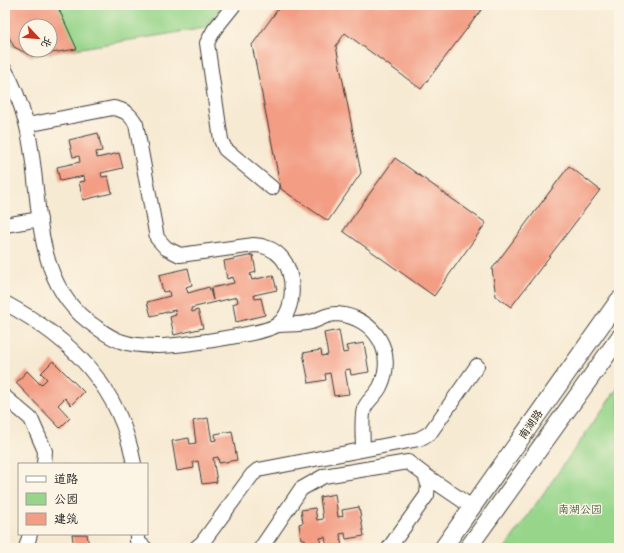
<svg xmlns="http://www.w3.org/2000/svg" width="624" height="553" font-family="Mali,'LXGW WenKai TC',sans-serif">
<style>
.green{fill:#97d58b;stroke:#5a7854;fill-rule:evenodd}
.building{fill:#f39d84;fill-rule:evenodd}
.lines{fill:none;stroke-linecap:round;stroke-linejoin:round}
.minor-casing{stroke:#3d3b37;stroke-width:16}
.major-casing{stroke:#3d3b37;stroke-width:19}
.minor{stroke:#fff;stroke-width:14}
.major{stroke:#fff;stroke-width:17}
.labels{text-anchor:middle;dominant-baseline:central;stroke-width:3;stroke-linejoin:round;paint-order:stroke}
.street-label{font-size:11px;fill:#1c1c1c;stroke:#fcf5e5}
.park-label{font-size:11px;fill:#475d43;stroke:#fcf5e5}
</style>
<rect width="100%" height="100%" fill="#fcf5e5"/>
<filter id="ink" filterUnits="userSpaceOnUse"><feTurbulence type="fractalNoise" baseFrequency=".025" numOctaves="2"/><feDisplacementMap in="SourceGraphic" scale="8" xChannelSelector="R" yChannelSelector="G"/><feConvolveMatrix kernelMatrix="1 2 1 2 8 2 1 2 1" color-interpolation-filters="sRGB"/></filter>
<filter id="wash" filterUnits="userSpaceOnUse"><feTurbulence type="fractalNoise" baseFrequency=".012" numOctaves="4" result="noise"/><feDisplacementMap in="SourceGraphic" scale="16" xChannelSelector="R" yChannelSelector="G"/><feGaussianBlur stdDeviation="0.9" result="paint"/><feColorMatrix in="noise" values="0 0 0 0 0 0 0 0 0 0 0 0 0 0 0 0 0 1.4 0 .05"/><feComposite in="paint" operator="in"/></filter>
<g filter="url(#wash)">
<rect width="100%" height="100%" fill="#f7ead3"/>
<path class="green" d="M5,5H223L205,28L32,56L5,42ZM26,26H50V50H26Z
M619,386V548H505Z"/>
<g id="blocks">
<path class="building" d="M5,5H57L77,49L32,56L14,47L5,29ZM26,26H50V50H26Z
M281,5H485L421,89L345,33L336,46L361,173L328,221L281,189L252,45Z
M98,133L102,151L96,152L97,158L119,153L123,168L101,173L102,177L108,176L112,193L83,200L79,182L85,181L84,176L60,181L57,167L80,162L79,156L73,157L69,140Z
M395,158L486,223L434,296L343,231Z
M569,166L600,190L511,307L496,296L492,269Z
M253,255L256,272L250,274L252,280L273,275L277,290L254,295L255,299L261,298L265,315L236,322L233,304L238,302L237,297L191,308L192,312L198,310L203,328L174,335L170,317L176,315L175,310L151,316L147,302L170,296L169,291L163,292L159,275L188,268L192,285L186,287L188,293L209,287L213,300L211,288L234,283L233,277L227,279L224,261Z
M339,330L343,353L348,352L346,346L364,343L369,372L351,375L350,369L345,370L349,394L334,396L330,373L325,374L326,380L309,383L303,353L321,350L322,356L328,355L324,333Z
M53,361L84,392L71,405L65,398L58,405L70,418L60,428L16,383L27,371L41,385L47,379L41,373Z
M208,418L212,441L216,440L215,434L232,431L237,460L219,463L218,457L213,458L217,482L202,484L198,461L193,462L194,468L177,471L172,441L189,438L190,444L196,443L193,421Z
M335,494L338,517L343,516L342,510L359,507L364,536L346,539L345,533L340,534L342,548H327L325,537L320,538L321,548H307L305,539H301L299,524L303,523L301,510L315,508L317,520L323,519L320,497Z
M72,534H87L89,547L74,548Z"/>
</g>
</g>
<g filter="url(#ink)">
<use href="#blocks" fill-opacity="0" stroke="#3d3b37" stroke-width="1"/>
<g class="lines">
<g class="minor-casing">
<path id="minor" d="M234,5L214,30L207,43L221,140L225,149L272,188
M5,70C15,87 21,104 26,123C44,192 27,283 96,327C103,332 111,338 120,341C131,345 147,346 159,346C177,346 265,334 277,325C296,311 296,273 281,257C274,249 263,245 254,245L180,255L166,248L157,238L136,124C130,114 125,110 113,108L27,125
M5,225L40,219
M5,303C72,339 120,387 134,464
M278,325C288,324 301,325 311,322C321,319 326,314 337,314C375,317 397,353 380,387C376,395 367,401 364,409C361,418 363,439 363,449
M5,397L31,419L45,451L44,464
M425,475L472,507
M137,534V541L145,548
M26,548L30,534
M196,548L202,543L252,475L258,470L419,439L430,433L477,366
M261,548L301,489L324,476L408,462L425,475L428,484L427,495L389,548"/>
</g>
<g class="major-casing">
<path id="major" d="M443,548L619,300
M468,548L619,338"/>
</g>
<use href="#minor" class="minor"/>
<use href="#major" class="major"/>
</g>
</g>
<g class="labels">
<g class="street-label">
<text transform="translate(530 424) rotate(-55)">南湖路</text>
</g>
<g class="park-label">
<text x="580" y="508">南湖公园</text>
</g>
</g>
<rect width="624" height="553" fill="none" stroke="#fcf5e5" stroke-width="20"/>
<rect x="18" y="463" width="130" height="72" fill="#fcf5e5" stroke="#a29e95"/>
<rect x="26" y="476" width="20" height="6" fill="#ffffff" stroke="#a29e95"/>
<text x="54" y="483" font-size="12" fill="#1c1c1c">道路</text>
<rect x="26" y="493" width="20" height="12" fill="#97d58b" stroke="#a29e95"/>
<text x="54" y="503" font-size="12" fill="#1c1c1c">公园</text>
<rect x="26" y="513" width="20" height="12" fill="#f39d84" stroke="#a29e95"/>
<text x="54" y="523" font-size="12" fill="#1c1c1c">建筑</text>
<g transform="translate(38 38) rotate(116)"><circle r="19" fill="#fcf5e5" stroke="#a29e95"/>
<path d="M0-3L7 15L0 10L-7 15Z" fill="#c8321e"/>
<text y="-6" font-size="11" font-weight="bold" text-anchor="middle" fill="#1c1c1c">北</text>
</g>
</svg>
